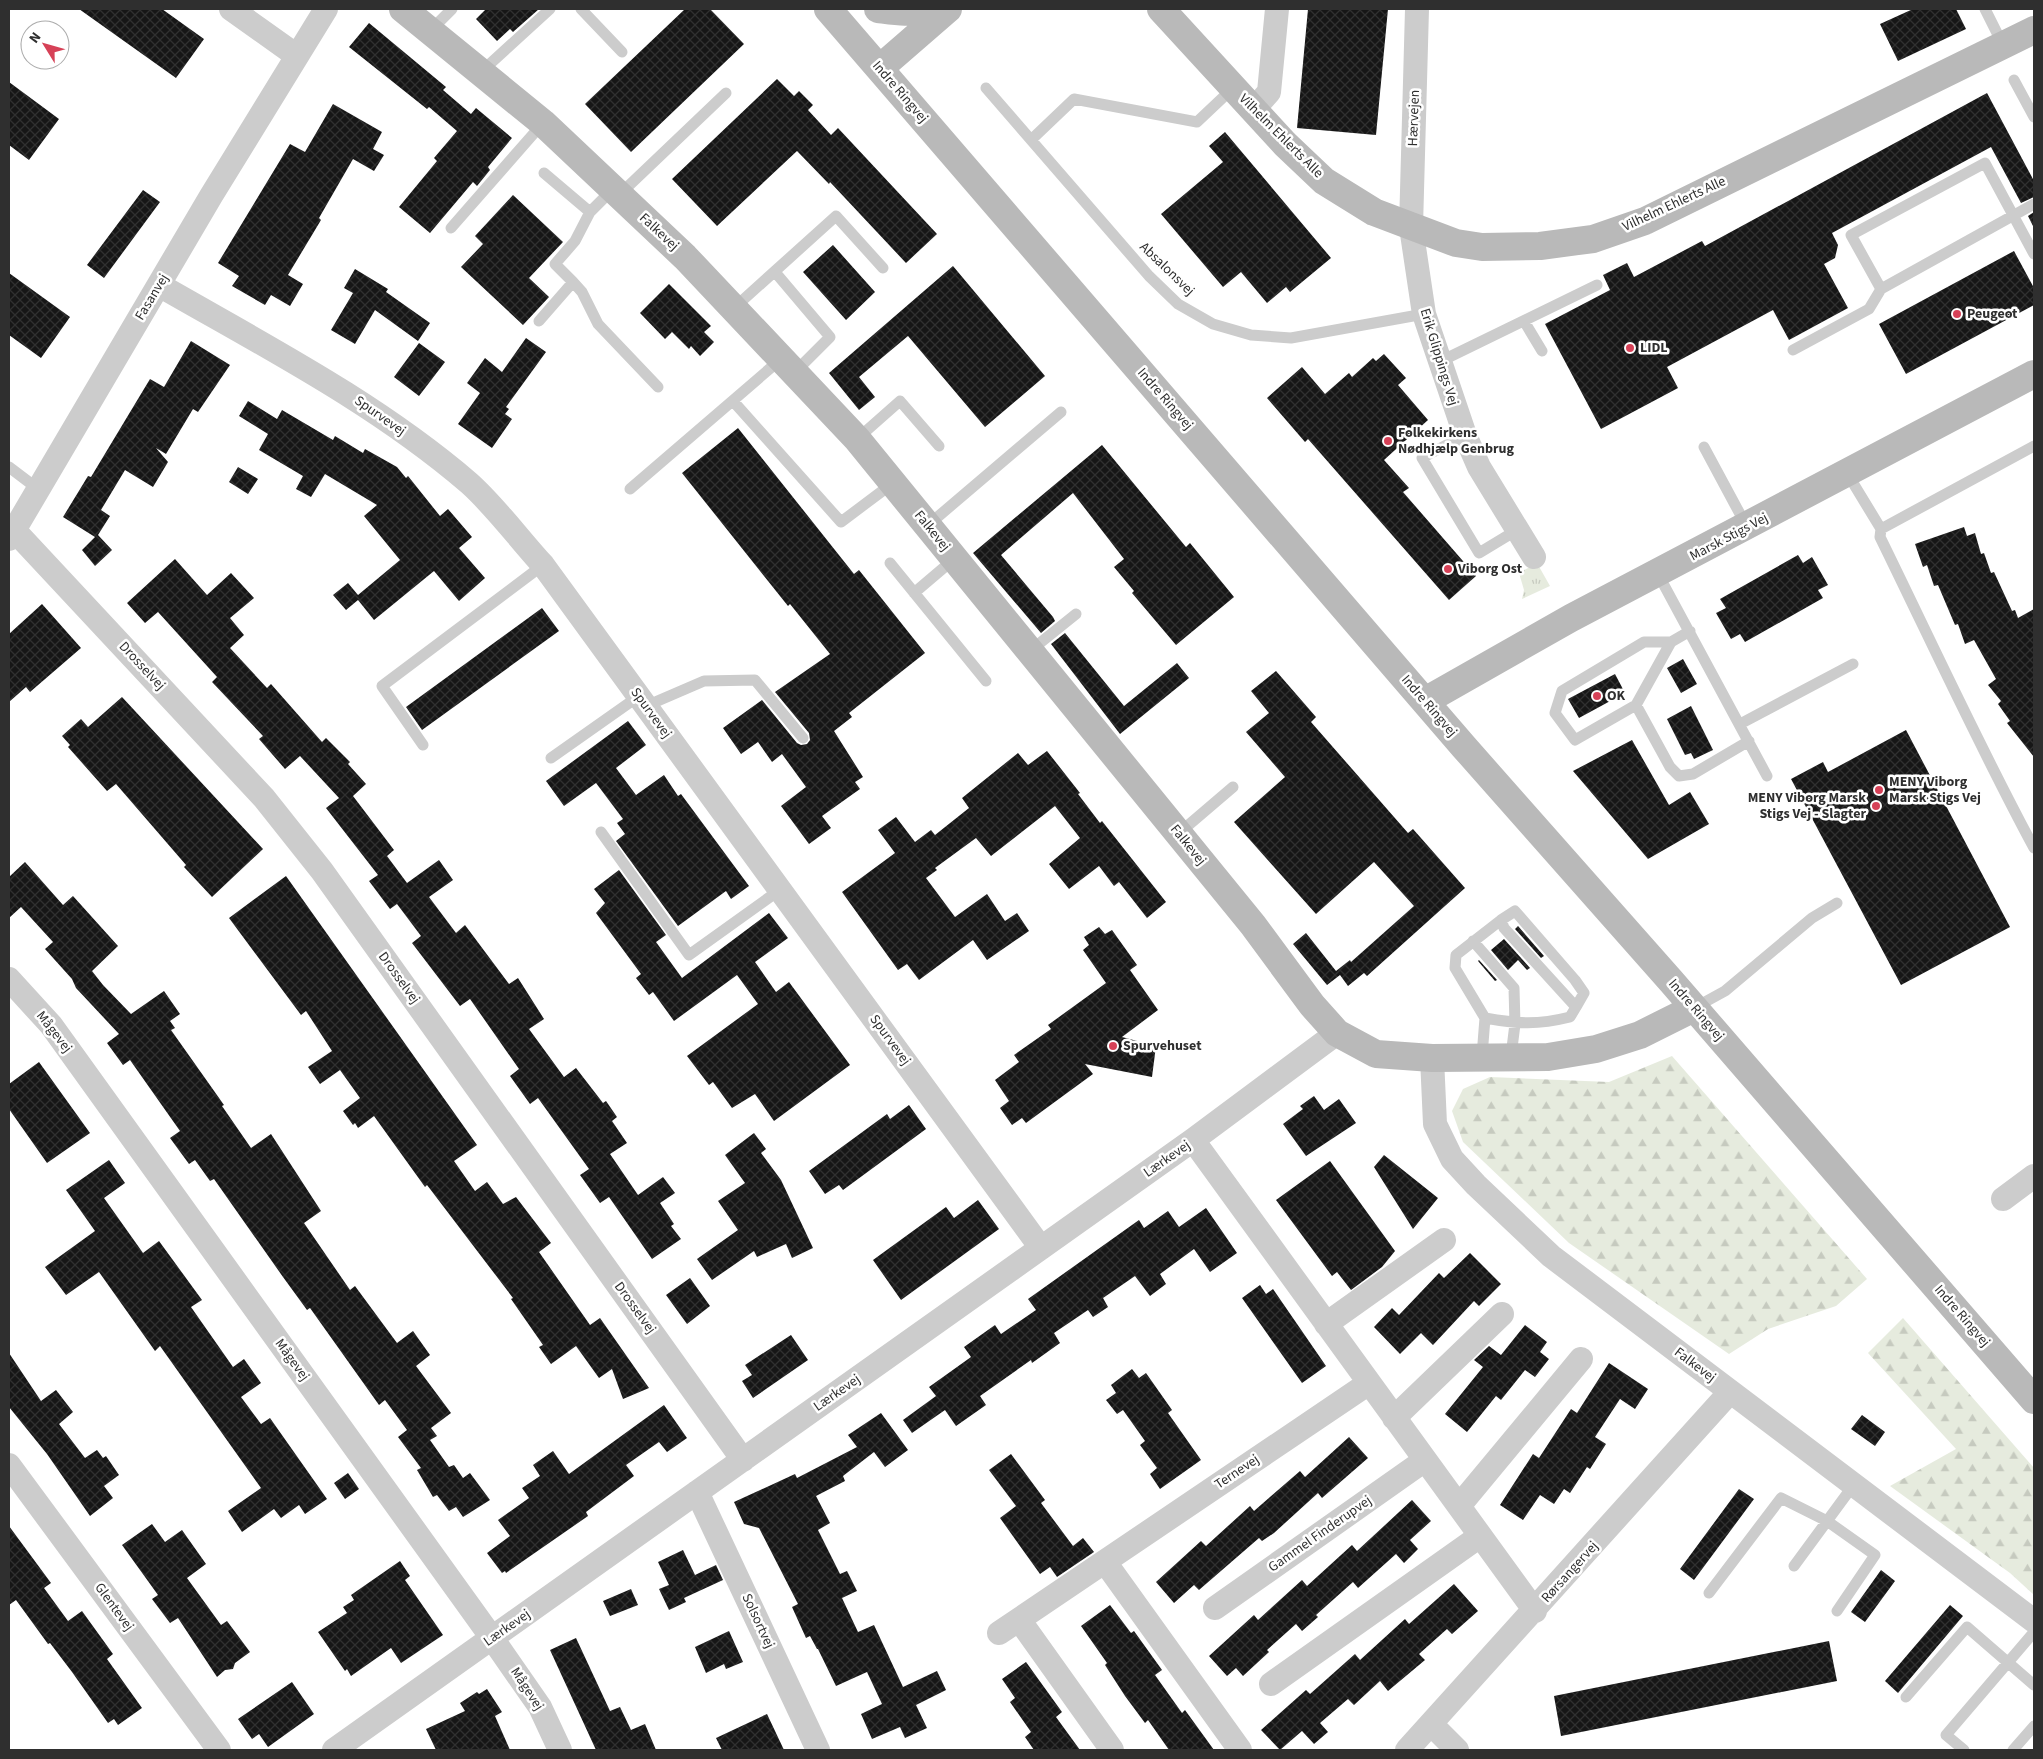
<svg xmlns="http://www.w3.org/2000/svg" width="2043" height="1759" font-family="'Source Sans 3',sans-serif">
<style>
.grass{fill:url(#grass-tufts)}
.forest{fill:url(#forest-firs)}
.building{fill:url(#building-cross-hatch)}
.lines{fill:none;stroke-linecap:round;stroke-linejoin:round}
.lane{stroke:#ccc;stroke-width:11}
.street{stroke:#ccc;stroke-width:24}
.secondary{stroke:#b9b9b9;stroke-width:28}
.poi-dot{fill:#d64157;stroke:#fff;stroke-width:2}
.labels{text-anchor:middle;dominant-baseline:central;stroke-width:5;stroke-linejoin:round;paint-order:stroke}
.street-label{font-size:14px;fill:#2f2f2f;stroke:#fff}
.poi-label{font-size:14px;font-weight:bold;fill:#2f2f2f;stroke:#fff;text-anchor:start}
</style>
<defs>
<pattern id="grass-tufts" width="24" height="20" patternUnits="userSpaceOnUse" patternTransform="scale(1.25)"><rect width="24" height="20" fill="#e6ebde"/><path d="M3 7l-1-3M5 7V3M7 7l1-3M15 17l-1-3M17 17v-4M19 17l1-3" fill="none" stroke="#c6cabf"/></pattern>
<pattern id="forest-firs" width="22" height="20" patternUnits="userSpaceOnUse" patternTransform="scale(1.25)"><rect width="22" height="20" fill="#e6ebde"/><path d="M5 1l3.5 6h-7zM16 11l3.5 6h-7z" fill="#c6cabf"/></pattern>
<pattern id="building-cross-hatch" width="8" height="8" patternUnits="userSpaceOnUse" patternTransform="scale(1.25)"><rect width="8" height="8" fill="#161616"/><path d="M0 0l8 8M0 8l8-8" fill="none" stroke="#303030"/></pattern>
</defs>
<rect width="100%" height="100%" fill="#fff"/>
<path class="grass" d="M1537,563L1550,586L1522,599L1524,590L1519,573Z"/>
<path class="forest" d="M1672,1056L1867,1279L1836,1306L1768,1329L1729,1354L1569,1243L1463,1142L1452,1111L1463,1089L1490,1077L1609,1082Z
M1903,1318L2034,1468V1595L2010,1573L1890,1486L1956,1449L1868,1353Z"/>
<path class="building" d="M79,9H162L204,39L176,78Z
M486,9H539L513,32L510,29L497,41L476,19Z
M685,9H710L744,44L631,152L585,104Z
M1308,9H1388L1376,135L1297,128Z
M1913,9H1956L1966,29L1898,61L1880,24Z
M369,23L446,87L443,90L471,114L476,108L512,138L488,167L490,170L477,186L473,182L430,233L399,207L437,161L434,158L457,131L429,107L427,109L349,47Z
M777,79L794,96L799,91L813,105L808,110L831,135L838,128L937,234L906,263L830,182L829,184L797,151L717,226L672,179Z
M9,82L59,119L29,160L9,145Z
M1987,93L2034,181V197L2021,203L1991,147L1832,233L1838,245L1835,258L1824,264L1848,308L1789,340L1773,310L1667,367L1678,388L1601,429L1545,324L1610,290L1603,275L1627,263L1634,277L1702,241L1705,246Z
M333,104L382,132L373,149L384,155L374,171L353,159L319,218L321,220L288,275L303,284L290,306L271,295L265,305L232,286L239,276L218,263L290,144L305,152Z
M1225,132L1331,258L1290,292L1286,287L1267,303L1241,272L1223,287L1161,214L1223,162L1209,146Z
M143,190L160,202L104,278L87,265Z
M513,195L563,242L529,278L549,297L523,325L461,267L483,244L475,236Z
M2034,212V228L2028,216Z
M833,245L875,292L846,320L803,272Z
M2014,251L2034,288V305L1906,374L1879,324Z
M953,266L1045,376L985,427L908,336L859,377L875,397L859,410L829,373Z
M355,269L388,289L386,292L430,323L418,341L375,310L355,344L331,330L353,293L344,288Z
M9,273L70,317L41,358L9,335Z
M669,284L711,326L704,332L714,342L700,356L691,346L689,349L672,332L665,339L640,313Z
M526,338L546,352L506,407L509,409L505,414L512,419L492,448L458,424L480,393L467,383L485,358L502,372Z
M191,341L230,365L198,412L193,409L166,454L156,448L168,462L153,487L125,470L101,510L110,516L98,535L112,550L95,566L82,550L95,537L63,517L88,476L91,477L150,379L164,387Z
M419,343L445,362L419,396L394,377Z
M1384,354L1406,378L1398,385L1428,420L1384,460L1409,488L1403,492L1476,576L1449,600L1308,439L1305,442L1267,398L1302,367L1325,394L1349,373L1352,377L1373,358L1376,361Z
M248,401L277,419L282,410L333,440L335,436L363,453L365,449L397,467L406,478L408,476L440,516L448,509L472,537L459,548L485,578L459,601L434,571L374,620L358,600L346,610L333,595L348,583L358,595L400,560L364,516L377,505L325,474L311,497L296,489L303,476L259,450L268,434L239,416Z
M738,428L854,574L859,570L925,653L849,713L852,717L834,731L863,777L855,782L860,789L822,816L831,828L809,844L781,806L806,787L782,754L772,762L758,742L741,754L723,728L762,700L797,743L801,745L807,744L810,740L809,733L775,692L830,654L790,604L788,606L682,473Z
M1102,445L1186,547L1190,543L1234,597L1176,645L1132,593L1134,591L1114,567L1124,559L1073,493L1001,555L1053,617L1055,621L1041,633L973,553Z
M238,467L258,479L248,494L229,482Z
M1964,527L1967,536L1975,533L1981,554L1984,553L1991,573L1994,572L2012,611L2015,610L2018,618L2034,609V757L2007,723L2010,721L1998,704L2001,701L1988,685L1996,679L1974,640L1965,644L1958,624L1955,625L1938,585L1934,586L1927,565L1923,567L1915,544Z
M1798,555L1803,563L1812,557L1828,585L1818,590L1823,598L1745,642L1740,634L1731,639L1716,613L1726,608L1720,599Z
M175,559L207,595L231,573L254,598L230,618L244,635L230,648L267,688L271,684L322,742L326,738L350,762L348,764L366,784L353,796L394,850L387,856L407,883L439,860L453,880L429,897L456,933L465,925L509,984L518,978L544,1019L529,1029L564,1077L576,1068L603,1103L606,1101L617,1117L612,1121L627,1143L610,1154L638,1195L663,1177L675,1193L660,1203L674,1224L671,1226L681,1239L652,1259L609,1197L600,1203L580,1175L589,1169L538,1098L530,1104L510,1076L519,1069L470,999L460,1006L412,943L421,936L397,904L390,909L369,881L378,875L326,808L339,798L300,756L285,769L259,739L263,736L212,682L217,677L158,612L145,623L127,603Z
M42,604L81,648L30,692L26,687L9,702V634Z
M542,608L559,631L422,730L406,707Z
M1065,633L1124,706L1177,663L1189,678L1120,734L1051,644Z
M1683,659L1697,684L1681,693L1667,668Z
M1276,671L1316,717L1311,722L1408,833L1413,829L1465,888L1367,976L1364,973L1348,986L1340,975L1327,985L1293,944L1306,933L1336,971L1350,960L1351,962L1414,906L1374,862L1316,914L1234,822L1285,777L1246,732L1269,713L1251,691Z
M1615,674L1625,693L1579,718L1568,699Z
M122,697L263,849L212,897L184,867L186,865L116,784L107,791L68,747L70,745L62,736L81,719L88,727Z
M1691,706L1713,750L1694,759L1691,753L1685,755L1667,719Z
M628,721L646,745L616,768L636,795L664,775L678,796L681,794L749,886L731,899L726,891L678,926L616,841L625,834L617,823L623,819L596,783L564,806L546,781Z
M1906,730L2010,927L1901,985L1791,779L1823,762L1828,772Z
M1632,740L1669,805L1690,792L1709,824L1648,859L1573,771Z
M1047,751L1080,793L1078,794L1100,823L1102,821L1166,902L1147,918L1119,882L1114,886L1099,866L1069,889L1049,864L1080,838L1055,806L991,856L976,838L935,868L937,870L926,878L955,917L987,894L1005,921L1017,913L1029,931L987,960L973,940L919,980L907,964L898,970L842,892L895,853L878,830L896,817L915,842L931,830L935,835L969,808L962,798L1018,753L1028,765Z
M25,862L63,905L73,896L118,946L92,971L103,985L131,1014L164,991L180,1014L170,1021L175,1028L171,1030L224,1105L222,1106L251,1148L271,1134L321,1211L304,1223L350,1290L355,1286L397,1343L413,1331L430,1355L416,1366L451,1413L431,1428L437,1436L430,1440L449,1467L454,1465L463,1478L470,1473L490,1500L463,1517L456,1507L449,1511L437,1495L433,1497L417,1470L421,1468L398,1437L407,1430L385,1400L379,1405L310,1308L307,1310L283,1277L214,1179L210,1181L195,1160L189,1164L170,1138L180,1131L130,1060L123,1065L107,1043L119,1034L76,988L72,979L45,949L53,942L21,907L9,918V877Z
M619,870L666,935L656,942L682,978L769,913L788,938L755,962L776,992L789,982L850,1065L774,1121L755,1094L732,1108L713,1082L709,1085L687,1056L758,1004L737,975L674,1021L653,992L649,995L636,978L641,974L596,913L605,903L594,889Z
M286,876L477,1145L454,1161L475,1191L487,1182L503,1204L516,1197L551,1243L539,1252L590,1325L600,1318L649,1388L623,1399L612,1369L599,1378L576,1346L551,1364L539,1347L543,1345L511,1299L513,1298L427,1185L425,1187L374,1116L358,1128L355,1123L353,1125L343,1111L360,1098L340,1070L320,1084L308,1067L332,1051L306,1011L301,1015L229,918Z
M1518,926L1544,956L1541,958L1515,929Z
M1099,927L1105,934L1112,930L1137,965L1130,970L1158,1010L1122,1037L1156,1046L1152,1077L1085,1064L1093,1074L1026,1123L1022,1118L1012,1125L1000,1108L1009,1101L995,1080L1019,1062L1014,1055L1051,1029L1048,1025L1106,983L1083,950L1089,945L1084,937Z
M1504,939L1530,968L1527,970L1518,960L1508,970L1491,950Z
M1479,960L1497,980L1495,981L1478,961Z
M39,1062L90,1133L47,1163L9,1109V1084Z
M1314,1096L1324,1110L1339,1099L1356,1123L1306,1156L1283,1124L1303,1109L1300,1106Z
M909,1105L926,1129L843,1190L839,1185L825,1194L809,1171L887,1114L890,1119Z
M754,1133L766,1149L761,1153L781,1180L813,1248L792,1258L786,1244L757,1257L754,1251L712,1280L697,1259L738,1230L718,1201L745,1183L725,1155Z
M1384,1155L1438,1198L1413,1229L1374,1167Z
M109,1160L125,1183L104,1198L143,1253L159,1241L202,1300L191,1307L233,1367L244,1359L261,1383L241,1397L261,1424L270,1418L327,1499L305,1514L299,1505L281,1518L274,1509L242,1532L228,1511L261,1488L160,1346L155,1351L99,1272L66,1295L45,1267L95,1231L66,1190Z
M1330,1161L1395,1251L1382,1267L1351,1290L1337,1272L1332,1276L1276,1200Z
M978,1200L999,1229L901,1300L873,1260L946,1207L954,1218Z
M1206,1208L1237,1253L1210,1272L1194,1249L1160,1274L1166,1284L1150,1296L1135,1276L1103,1298L1108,1307L1093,1317L1088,1310L1054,1333L1060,1343L1032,1363L1031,1360L980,1396L986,1405L956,1426L945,1410L912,1433L903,1420L936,1396L929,1387L971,1357L964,1347L995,1325L1001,1334L1036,1310L1028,1299L1139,1220L1144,1228L1168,1211L1179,1227Z
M1470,1253L1501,1284L1479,1306L1474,1301L1433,1345L1421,1333L1400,1354L1374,1327L1392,1308L1399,1315L1439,1273L1444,1278Z
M690,1278L710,1306L687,1324L666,1295Z
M1260,1285L1266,1294L1273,1289L1326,1366L1302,1383L1242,1298Z
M1525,1325L1547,1342L1540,1352L1549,1359L1535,1377L1525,1370L1501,1400L1496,1396L1467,1432L1445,1414L1483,1367L1474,1360L1489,1346L1501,1355Z
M791,1335L808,1360L753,1398L742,1381L752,1375L745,1365Z
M9,1353L41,1401L56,1390L73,1412L59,1424L85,1458L97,1450L103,1458L106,1456L119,1475L104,1486L113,1498L90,1516L47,1454L9,1407Z
M1609,1363L1648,1389L1635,1409L1620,1399L1595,1437L1606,1444L1590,1469L1587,1467L1570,1493L1564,1489L1554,1504L1540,1495L1523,1520L1500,1505L1533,1454L1539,1458L1571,1409L1577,1413Z
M1132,1369L1139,1378L1146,1373L1172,1410L1168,1413L1201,1460L1160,1489L1150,1474L1157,1468L1140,1445L1145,1441L1123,1410L1117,1414L1106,1400L1116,1393L1111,1385Z
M664,1405L687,1438L667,1452L659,1442L626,1465L634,1476L586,1512L588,1516L506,1573L505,1571L502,1573L487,1553L510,1536L498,1520L529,1498L522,1488L540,1476L533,1465L553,1451L569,1474Z
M881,1413L908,1450L885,1467L874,1452L843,1476L845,1481L816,1496L830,1523L818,1530L840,1574L847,1571L857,1591L842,1598L858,1632L874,1625L903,1687L937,1671L946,1690L916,1705L927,1728L905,1738L900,1727L872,1739L861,1714L882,1704L867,1672L836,1686L818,1649H817L810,1636L806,1638L792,1607L798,1604L759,1528L744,1524L734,1502L795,1474L797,1478L857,1447L848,1435Z
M1862,1415L1885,1432L1875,1446L1851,1429Z
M1349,1437L1368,1458L1322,1498L1318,1493L1274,1533L1262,1541L1259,1538L1199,1590L1194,1585L1174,1603L1156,1582L1201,1541L1206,1546L1250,1506L1254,1511L1300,1471L1305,1477Z
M1011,1454L1045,1500L1041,1503L1073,1546L1083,1538L1094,1552L1057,1577L1050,1567L1040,1574L1000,1518L1016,1506L989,1470Z
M348,1473L359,1489L345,1499L334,1483Z
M1739,1489L1754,1499L1694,1580L1680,1569Z
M1412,1500L1431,1521L1410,1540L1418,1549L1404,1563L1396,1554L1358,1588L1353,1582L1316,1615L1318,1617L1302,1631L1296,1624L1267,1650L1269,1652L1243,1676L1236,1668L1227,1676L1209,1656L1254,1615L1258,1620L1302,1580L1307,1586L1352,1545L1357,1551Z
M152,1524L165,1542L182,1530L206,1564L187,1578L221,1625L227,1621L250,1652L235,1663L233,1669L225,1670L217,1677L178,1618L170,1623L152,1599L158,1595L122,1545Z
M9,1526L51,1583L44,1588L68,1621L82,1611L113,1654L107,1659L142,1708L118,1725L114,1719L108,1723L72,1672L50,1643L48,1644L16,1600L9,1605Z
M683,1550L695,1575L716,1565L723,1580L684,1598L686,1602L669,1610L659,1589L669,1585L658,1562Z
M400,1561L410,1576L405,1580L443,1635L401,1663L391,1648L351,1676L347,1669L345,1671L318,1632L347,1613L343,1607L354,1600L351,1595Z
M1881,1570L1895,1581L1865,1622L1851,1612Z
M1454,1584L1478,1611L1452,1634L1447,1629L1419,1654L1425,1660L1388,1691L1380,1681L1354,1705L1348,1699L1320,1723L1328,1732L1314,1744L1302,1731L1280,1750L1261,1730L1306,1690L1310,1694L1355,1654L1360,1660L1405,1619L1409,1624Z
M631,1589L638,1605L610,1616L603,1601Z
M1110,1605L1131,1633L1134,1631L1162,1670L1155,1675L1182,1713L1185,1710L1214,1750H1169L1148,1720L1145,1723L1125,1696L1105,1665L1107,1663L1081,1626Z
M1950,1605L1963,1616L1898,1693L1885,1681Z
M729,1631L743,1662L726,1669L724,1664L706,1673L695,1647Z
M576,1638L610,1711L620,1707L631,1730L645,1724L656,1750H596L550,1650Z
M1829,1641L1837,1681L1561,1736L1554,1696Z
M1026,1662L1062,1712L1056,1717L1080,1750H1034L1025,1737L1031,1732L1010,1702L1015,1698L1002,1679Z
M292,1682L314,1714L268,1747L259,1734L252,1739L238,1719Z
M487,1689L502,1712L495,1716L510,1750H436L426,1729L465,1711L460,1703L477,1692L479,1694Z
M767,1714L784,1750H722L716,1738Z"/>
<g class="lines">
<path class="lane" d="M581,9L622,52
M1985,9L2003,45
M430,31L452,9
M481,72L550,9
M2014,80L2034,117
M986,88L1149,276L1178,304L1213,324L1251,335L1291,338L1424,314
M1031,140L1074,99L1197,122L1233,88
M544,173L590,212
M619,195L726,93
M451,228L543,123
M775,272L830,337L794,373
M573,282L582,292L598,324L658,387
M1881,289L1851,235L1985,163L2034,254
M734,308L836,216L883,268
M539,321L573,282L555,264L575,241L590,212L613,189
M1524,321L1542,351
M1793,350L1869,309L1881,289L2034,204
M1439,362L1597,285
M733,401L841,522L893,483
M1465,435L1422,458L1479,553L1517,530
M857,439L900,401L939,446
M1704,447L1747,527
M9,467L38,489
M1847,473L1881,529L1880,537C1931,641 1979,746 2034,848
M630,489L781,359
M927,526L1061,412
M1881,529L2034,446
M890,563L986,681
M1658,574L1767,776
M914,593L954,559
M1671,642H1644L1562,691L1555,713L1575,740L1636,705L1671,642L1690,631
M1030,651L1076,614
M1636,705L1670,767L1679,776L1693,774L1749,741
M646,706L704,681L755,680L803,738
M1740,724L1853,664
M423,745L382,686L543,565
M551,758L639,696
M601,832L689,955L781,889
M1178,834L1233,787
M1501,920L1515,911L1575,980L1584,993L1576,1007
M1473,941L1514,988L1515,1024L1511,1056
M1694,1008L1725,991L1812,918L1837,903
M1482,1056L1485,1018L1455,968L1456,955L1501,920L1504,928L1576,1007L1570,1017C1538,1025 1518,1024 1485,1018
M1794,1566L1855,1483
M1709,1593L1781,1498L1827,1521L1875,1555L1837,1611
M1906,1697L1967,1627L2034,1685
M1964,1750L1946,1735L2034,1632
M2013,1750L2034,1726"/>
<path class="street" d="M231,9L297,56
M1417,9L1411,227L1424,314L1465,435L1479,467L1534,557
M1253,110L1269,92L1277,9
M159,285C265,346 376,403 469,483C495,506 519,539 543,565L1041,1248
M14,530L264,798L322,871L743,1460
M9,539L211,196L326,9
M9,979L51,1025L492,1638L540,1707L560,1750
M1432,1058L1435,1124L1452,1159L1476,1185L1551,1256L2034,1621
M1193,1140L1535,1611
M2003,1199L2034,1176
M1326,1324L1444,1240
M1394,1418L1502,1314
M9,1465L219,1750
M697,1492L818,1750
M1459,1506L1581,1359
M1105,1562L1240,1750
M1215,1608L1425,1460
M1020,1621L1112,1750
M999,1633L1369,1383
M1271,1684L1480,1536
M1431,1724L1457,1750
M334,1750L1193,1140L1337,1033
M1407,1750L1730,1392"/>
<path class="secondary" d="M403,9L543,123L685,257L857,439L1253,925L1312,1005L1337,1033L1376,1054L1432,1058L1548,1057L1596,1049L1640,1035L1694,1008
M828,9L1464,747L1671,981L2034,1400
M878,9C894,11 911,14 926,9
M1161,9L1285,144L1324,181L1374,212L1456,243L1482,247L1540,246L1593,239L1645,221L2034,30
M880,68L948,9
M1425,701L1571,618L2034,374"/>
</g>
<g class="poi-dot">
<circle cx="1957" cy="314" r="5"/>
<circle cx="1630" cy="348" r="5"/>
<circle cx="1388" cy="441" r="5"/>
<circle cx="1448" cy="569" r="5"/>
<circle cx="1597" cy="696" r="5"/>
<circle cx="1879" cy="790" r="5"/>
<circle cx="1876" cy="806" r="5"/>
<circle cx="1113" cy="1046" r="5"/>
</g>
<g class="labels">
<g class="street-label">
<text transform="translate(900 92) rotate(49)">Indre Ringvej</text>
<text transform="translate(1414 118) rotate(-88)">Hærvejen</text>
<text transform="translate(1281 136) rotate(45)">Vilhelm Ehlerts Alle</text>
<text transform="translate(1674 204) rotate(-25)">Vilhelm Ehlerts Alle</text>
<text transform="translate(659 232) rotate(43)">Falkevej</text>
<text transform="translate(1167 269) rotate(44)">Absalonsvej</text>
<text transform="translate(152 297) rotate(-59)">Fasanvej</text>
<text transform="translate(1439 357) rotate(73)">Erik Glippings Vej</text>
<text transform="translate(1165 399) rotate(49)">Indre Ringvej</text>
<text transform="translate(380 416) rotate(35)">Spurvevej</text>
<text transform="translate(932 531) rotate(51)">Falkevej</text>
<text transform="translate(1729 537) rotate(-28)">Marsk Stigs Vej</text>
<text transform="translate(142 666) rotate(47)">Drosselvej</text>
<text transform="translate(1429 706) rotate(49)">Indre Ringvej</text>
<text transform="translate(651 713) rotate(54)">Spurvevej</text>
<text transform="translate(1188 845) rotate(51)">Falkevej</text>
<text transform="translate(399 978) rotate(54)">Drosselvej</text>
<text transform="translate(1696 1010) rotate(49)">Indre Ringvej</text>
<text transform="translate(54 1032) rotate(52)">Mågevej</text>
<text transform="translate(890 1040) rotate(54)">Spurvevej</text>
<text transform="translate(1167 1159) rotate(-35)">Lærkevej</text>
<text transform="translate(635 1308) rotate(54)">Drosselvej</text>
<text transform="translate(1962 1316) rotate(49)">Indre Ringvej</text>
<text transform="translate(292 1360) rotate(54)">Mågevej</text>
<text transform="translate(1695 1365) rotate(37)">Falkevej</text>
<text transform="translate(837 1393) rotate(-35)">Lærkevej</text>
<text transform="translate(1237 1472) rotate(-34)">Ternevej</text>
<text transform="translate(1320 1534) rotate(-35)">Gammel Finderupvej</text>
<text transform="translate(1570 1572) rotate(-48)">Rørsangervej</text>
<text transform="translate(114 1607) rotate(54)">Glentevej</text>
<text transform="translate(758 1621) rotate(65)">Solsortvej</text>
<text transform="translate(507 1628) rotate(-35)">Lærkevej</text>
<text transform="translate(527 1689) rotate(57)">Mågevej</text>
</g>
<g class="poi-label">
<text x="1967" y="314">Peugeot</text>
<text x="1640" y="348">LIDL</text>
<text x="1398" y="433">Folkekirkens<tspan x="1398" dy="16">Nødhjælp Genbrug</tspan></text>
<text x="1458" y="569">Viborg Ost</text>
<text x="1607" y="696">OK</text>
<text x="1889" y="782">MENY Viborg<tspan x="1889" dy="16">Marsk Stigs Vej</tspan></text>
<text x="1866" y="798" text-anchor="end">MENY Viborg Marsk<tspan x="1866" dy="16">Stigs Vej - Slagter</tspan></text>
<text x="1123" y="1046">Spurvehuset</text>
</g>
</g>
<rect width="2043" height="1759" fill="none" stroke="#2f2f2f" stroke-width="20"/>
<g transform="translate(45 45) rotate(307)"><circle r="24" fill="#ffffff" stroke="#acacac"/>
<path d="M0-4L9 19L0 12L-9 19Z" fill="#d64157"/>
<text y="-8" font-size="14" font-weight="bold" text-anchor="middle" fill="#2f2f2f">N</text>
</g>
</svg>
